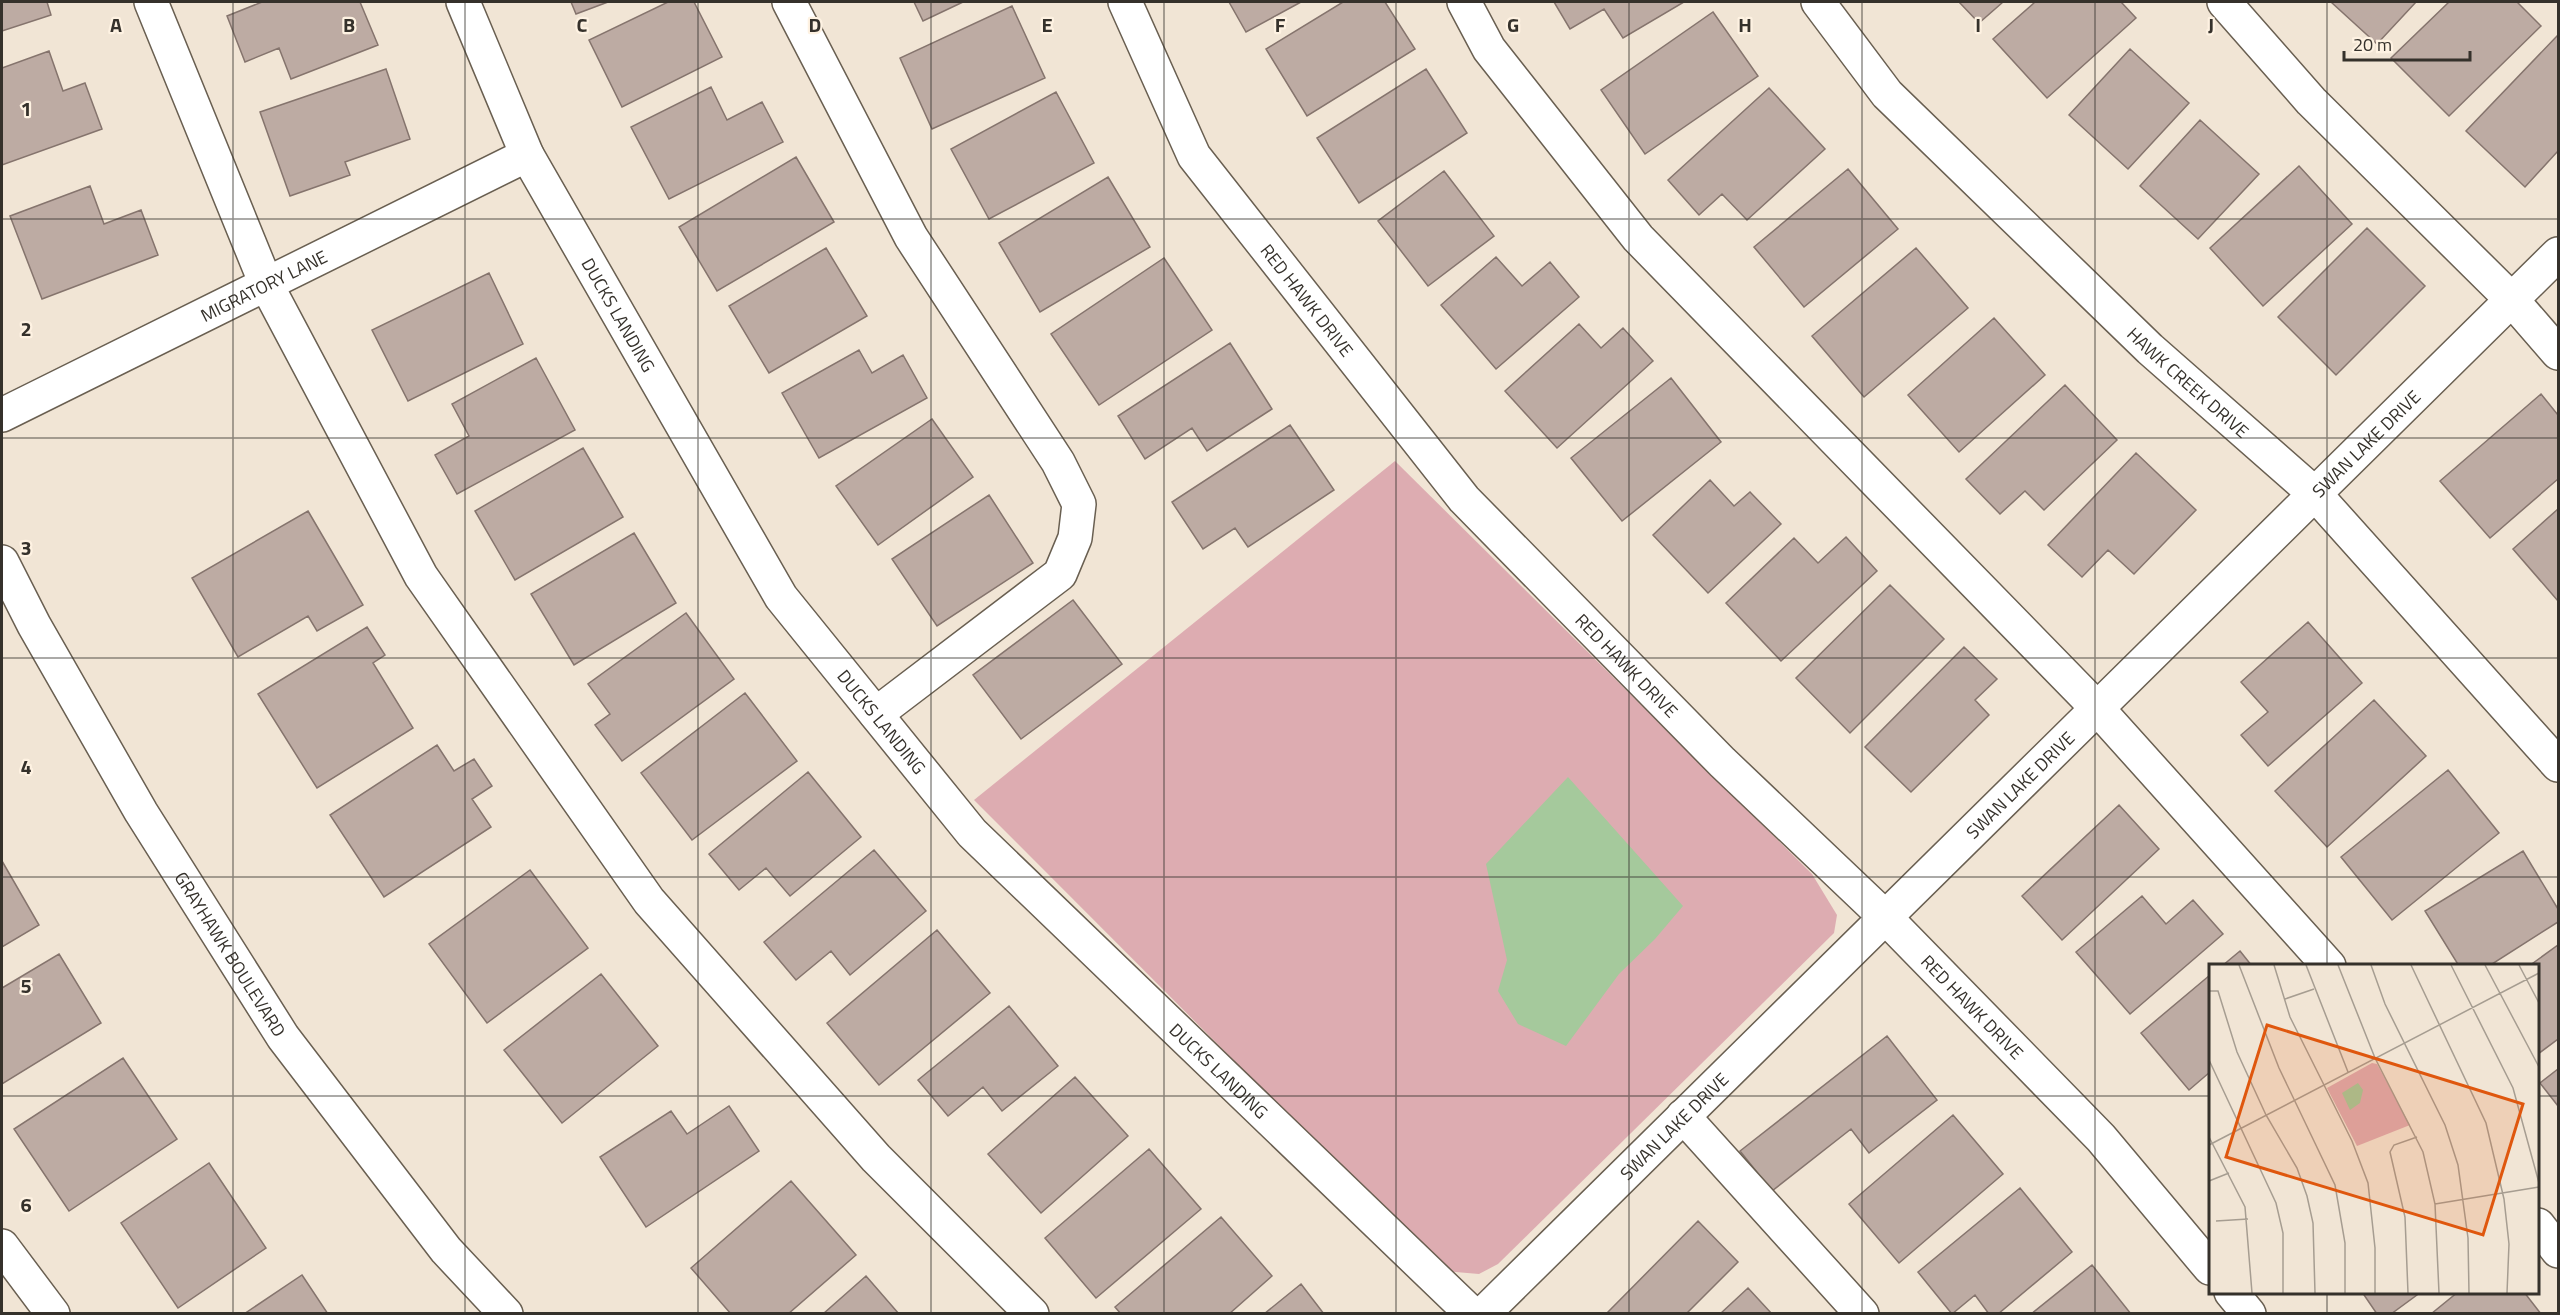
<svg xmlns="http://www.w3.org/2000/svg" width="2560" height="1315" font-family="'Titillium Web',sans-serif">
<style>
.green{fill:#ddacb1}
.water{fill:#a5c99c}
.building{fill:#bdaba3;stroke:#85746d;stroke-width:1.5}
.lines{fill:none;stroke-linecap:round;stroke-linejoin:round}
.minor-casing{stroke:#695f51;stroke-width:36}
.minor{stroke:#fff;stroke-width:33}
.grid{fill:none;stroke:#35312b;stroke-width:1.5;stroke-opacity:0.55}
.labels{text-anchor:middle;dominant-baseline:central;stroke-width:4.5;stroke-linejoin:round;paint-order:stroke}
.street-label{font-size:18px;fill:#35312b;stroke:#fef2e2}
.inset-road{fill:none;stroke:#a69d91;stroke-width:1.5}
.view{fill:#df570e;fill-opacity:0.15;stroke:#df570e;stroke-width:3}
.inset-edge{fill:none;stroke:#35312b;stroke-width:3}
.grid-label{font-size:20px;text-anchor:middle;font-weight:bold;fill:#35312b;stroke:#fef2e2;stroke-width:4.5;stroke-linejoin:round;paint-order:stroke}
</style>
<rect width="100%" height="100%" fill="#f1e5d5"/>
<path class="green" d="M1395,461L1812,874L1837,915L1834,933L1498,1264L1479,1274L1444,1271L974,800Z"/>
<path class="water" d="M1568,777L1683,906L1655,939L1619,974L1566,1046L1518,1024L1498,991L1507,960L1486,864Z"/>
<path class="building" d="M2,2H47L51,15L2,31Z
M262,2H360L378,45L291,79L279,48L245,62L227,16Z
M571,2H608L576,14Z
M668,2H694L722,57L622,107L589,40Z
M914,2H963L923,21Z
M1229,2H1301L1246,32Z
M1343,2H1385L1415,49L1307,116L1266,49Z
M1554,2H1684L1623,38L1604,9L1570,29Z
M1959,2H2003L1979,23Z
M2035,2H2121L2136,18L2047,98L1993,39Z
M2331,2H2416L2377,44Z
M2449,2H2517L2541,26L2449,116L2391,58Z
M1012,6L1045,78L932,129L900,58Z
M1713,12L1758,76L1645,154L1601,90Z
M2557,36L2558,38V151L2525,187L2466,131Z
M2130,49L2189,103L2128,169L2069,115Z
M49,51L63,91L85,83L102,129L2,165V68Z
M386,69L410,139L345,162L350,175L290,196L260,112Z
M1426,69L1467,133L1359,203L1317,138Z
M711,87L727,120L762,102L783,142L669,199L631,127Z
M1769,88L1825,149L1747,220L1722,194L1699,215L1668,180Z
M1056,92L1094,163L989,219L951,149Z
M2200,120L2259,174L2198,239L2140,186Z
M796,157L834,222L717,291L679,227Z
M2299,166L2352,224L2263,306L2210,248Z
M1848,169L1898,229L1804,307L1754,247Z
M1444,171L1494,236L1428,286L1378,221Z
M1108,177L1150,247L1040,312L999,243Z
M90,186L104,224L141,210L158,255L42,299L10,216Z
M2367,228L2425,286L2336,375L2278,317Z
M826,248L867,316L769,373L729,306Z
M1916,248L1968,308L1864,397L1812,336Z
M1496,257L1522,286L1550,262L1579,297L1496,369L1441,305Z
M1164,258L1212,330L1099,405L1051,334Z
M489,273L523,344L408,401L372,330Z
M1994,318L2045,375L1959,452L1908,395Z
M1579,324L1601,348L1623,328L1653,361L1557,448L1505,391Z
M1230,343L1272,409L1207,451L1192,428L1145,459L1118,416Z
M859,350L872,373L903,355L927,398L819,458L782,393Z
M536,358L575,430L457,494L435,455L469,436L452,404Z
M1671,378L1721,442L1622,521L1571,458Z
M2065,385L2117,440L2044,510L2025,491L2000,514L1966,479Z
M2541,394L2558,415V479L2490,538L2440,481Z
M932,419L973,477L878,545L836,486Z
M1290,425L1334,490L1248,547L1235,528L1203,549L1172,502Z
M583,448L623,517L515,580L475,511Z
M2136,453L2196,510L2134,574L2108,550L2082,577L2048,545Z
M1710,480L1734,506L1750,492L1781,524L1708,593L1653,535Z
M989,495L1033,563L937,626L892,559Z
M2558,509V601L2513,549Z
M308,511L363,605L317,631L308,616L238,657L192,578Z
M634,533L676,603L574,665L531,594Z
M1846,537L1877,571L1781,661L1726,603L1794,538L1818,563Z
M1890,585L1944,639L1850,733L1796,678Z
M1073,600L1122,664L1021,739L973,675Z
M686,613L734,679L622,761L595,725L610,714L588,684Z
M2308,622L2362,683L2268,766L2241,735L2268,712L2241,682Z
M367,627L385,655L373,663L413,728L317,788L258,694Z
M1964,647L1997,679L1975,700L1989,715L1911,792L1865,747Z
M745,693L797,761L692,840L641,773Z
M2374,700L2426,756L2327,847L2275,791Z
M437,745L454,771L474,759L492,786L472,799L491,827L384,897L330,815Z
M2448,770L2499,833L2392,920L2341,857Z
M808,772L861,837L790,896L766,868L739,890L709,854Z
M2119,805L2159,849L2062,940L2022,896Z
M874,850L926,911L850,975L831,951L796,980L764,942Z
M2523,851L2558,909V922L2489,966H2459L2425,911Z
M2,861L39,925L2,947Z
M530,870L588,948L487,1023L429,944Z
M2142,896L2166,924L2193,900L2223,934L2130,1014L2076,952Z
M937,930L990,993L879,1085L827,1023Z
M2558,945V1039L2538,1054V966H2529Z
M2240,951L2252,966H2222Z
M59,954L101,1023L2,1084V988Z
M601,974L658,1046L562,1123L504,1050Z
M2210,975V1072L2189,1090L2141,1033Z
M1009,1006L1058,1066L1002,1111L983,1087L948,1116L918,1080Z
M1887,1036L1937,1100L1869,1153L1851,1129L1772,1191L1740,1151Z
M123,1058L177,1139L69,1211L14,1129Z
M2558,1069V1106L2540,1083Z
M1075,1077L1128,1136L1041,1213L988,1154Z
M729,1106L759,1151L646,1227L600,1157L671,1111L687,1134Z
M1953,1115L2003,1174L1899,1263L1849,1204Z
M1149,1149L1201,1209L1096,1298L1045,1238Z
M209,1163L266,1248L178,1308L121,1223Z
M791,1181L856,1255L788,1314H731L691,1268Z
M2020,1188L2072,1252L1998,1314H1989L1975,1295L1952,1314L1918,1272Z
M1221,1217L1272,1276L1229,1314H1121L1115,1307Z
M1698,1221L1738,1262L1686,1314H1606Z
M2092,1265L2131,1314H2031Z
M302,1275L328,1314H244Z
M866,1276L899,1314H823Z
M1301,1284L1324,1314H1264Z
M1748,1288L1772,1314H1720Z
M2362,1292H2421L2391,1314H2377Z
M2458,1292H2524L2541,1314H2431Z"/>
<g class="lines">
<g class="minor-casing">
<g id="minor">
<path d="M151,2L266,284L421,576L649,901L876,1158L1032,1314"/>
<path id="s1" d="M463,2L527,155L781,597L972,833L1472,1314"/>
<path d="M789,2L911,237L1058,462L1079,504L1075,538L1060,574L876,714"/>
<path id="s2" d="M1125,2L1194,156L1464,499L1722,762L1885,917L2101,1138L2210,1268"/>
<path d="M1464,2L1489,49L1638,238L2097,708L2329,966"/>
<path id="s3" d="M1818,2L1887,94L2150,349L2315,494L2558,765"/>
<path d="M2224,2L2311,101L2512,300L2558,353"/>
<path id="s4" d="M2,415L527,155"/>
<path id="s5" d="M2,562L34,625L141,812L283,1037L446,1250L506,1314"/>
<path d="M1683,1116L1862,1314"/>
<path d="M2538,1225L2558,1251"/>
<path d="M2,1246L53,1314"/>
<path d="M2231,1292L2249,1314"/>
<path id="s6" d="M1483,1314L2558,254"/>
</g>
</g>
<use href="#minor" class="minor"/>
</g>
<path class="grid" d="M233,2V1314M465,2V1314M698,2V1314M931,2V1314M1164,2V1314M1396,2V1314M1629,2V1314M1862,2V1314M2095,2V1314M2327,2V966M2,219H2558M2,438H2558M2,658H2558M2,877H2558M2,1096H2210M2538,1096H2558M2327,1292V1314"/>
<g class="labels">
<g class="street-label">
<text stroke="none"><textPath href="#s4" startOffset="292">MIGRATORY LANE</textPath></text>
<text stroke="none"><textPath href="#s2" startOffset="352">RED HAWK DRIVE</textPath></text>
<text stroke="none"><textPath href="#s1" startOffset="350">DUCKS LANDING</textPath></text>
<text stroke="none"><textPath href="#s3" startOffset="532">HAWK CREEK DRIVE</textPath></text>
<text stroke="none"><textPath href="#s6" startOffset="1240">SWAN LAKE DRIVE</textPath></text>
<text stroke="none"><textPath href="#s2" startOffset="838">RED HAWK DRIVE</textPath></text>
<text stroke="none"><textPath href="#s1" startOffset="836">DUCKS LANDING</textPath></text>
<text stroke="none"><textPath href="#s6" startOffset="754">SWAN LAKE DRIVE</textPath></text>
<text stroke="none"><textPath href="#s5" startOffset="454">GRAYHAWK BOULEVARD</textPath></text>
<text stroke="none"><textPath href="#s2" startOffset="1324">RED HAWK DRIVE</textPath></text>
<text stroke="none"><textPath href="#s1" startOffset="1322">DUCKS LANDING</textPath></text>
<text stroke="none"><textPath href="#s6" startOffset="268">SWAN LAKE DRIVE</textPath></text>
</g>
</g>
<g transform="translate(2209 964)">
<rect width="330" height="330" fill="#f1e5d5"/>
<path d="M163,99L168,100L201,161L148,182L118,124Z" fill="#ddacb1"/>
<path d="M149,119L154,126L151,139L141,146L133,129Z" fill="#a5c99c"/>
<path class="inset-road" d="M30,1L70,104L126,221L136,279V329M65,1L81,53L143,177L159,219L166,284V329M97,1L139,108M129,1L166,94L214,188L226,240L230,329M162,1L176,40L236,161L249,201L259,274L260,329M202,1L277,159L295,235L300,280L298,329M242,1L304,124L330,219M276,1L330,103M310,1L330,39M0,27H9L28,88L57,151L88,204L98,232L104,259L106,329M76,35L105,25M0,96L67,239L74,269V329M0,173L36,243L43,329M0,181L330,9M0,217L20,209M226,240L330,223M7,257L39,255M199,329L196,253L181,188L185,181L208,173"/>
<path class="view" d="M58,61L314,140L274,271L17,193Z"/>
<rect width="330" height="330" class="inset-edge"/>
</g>
<g class="grid-label">
<text x="116" y="32">A</text>
<text x="349" y="32">B</text>
<text x="582" y="32">C</text>
<text x="815" y="32">D</text>
<text x="1047" y="32">E</text>
<text x="1280" y="32">F</text>
<text x="1513" y="32">G</text>
<text x="1745" y="32">H</text>
<text x="1978" y="32">I</text>
<text x="2211" y="32">J</text>
<text x="26" y="116">1</text>
<text x="26" y="336">2</text>
<text x="26" y="555">3</text>
<text x="26" y="774">4</text>
<text x="26" y="993">5</text>
<text x="26" y="1212">6</text>
</g>
<rect width="2560" height="1315" fill="none" stroke="#35312b" stroke-width="6"/>
<path d="M2344 51v9h126v-9" fill="none" stroke="#35312b" stroke-width="3"/>
<text x="2353" y="51" font-size="18" fill="#35312b" stroke="#fef2e2" stroke-width="4.5" paint-order="stroke">20 m</text>
</svg>
